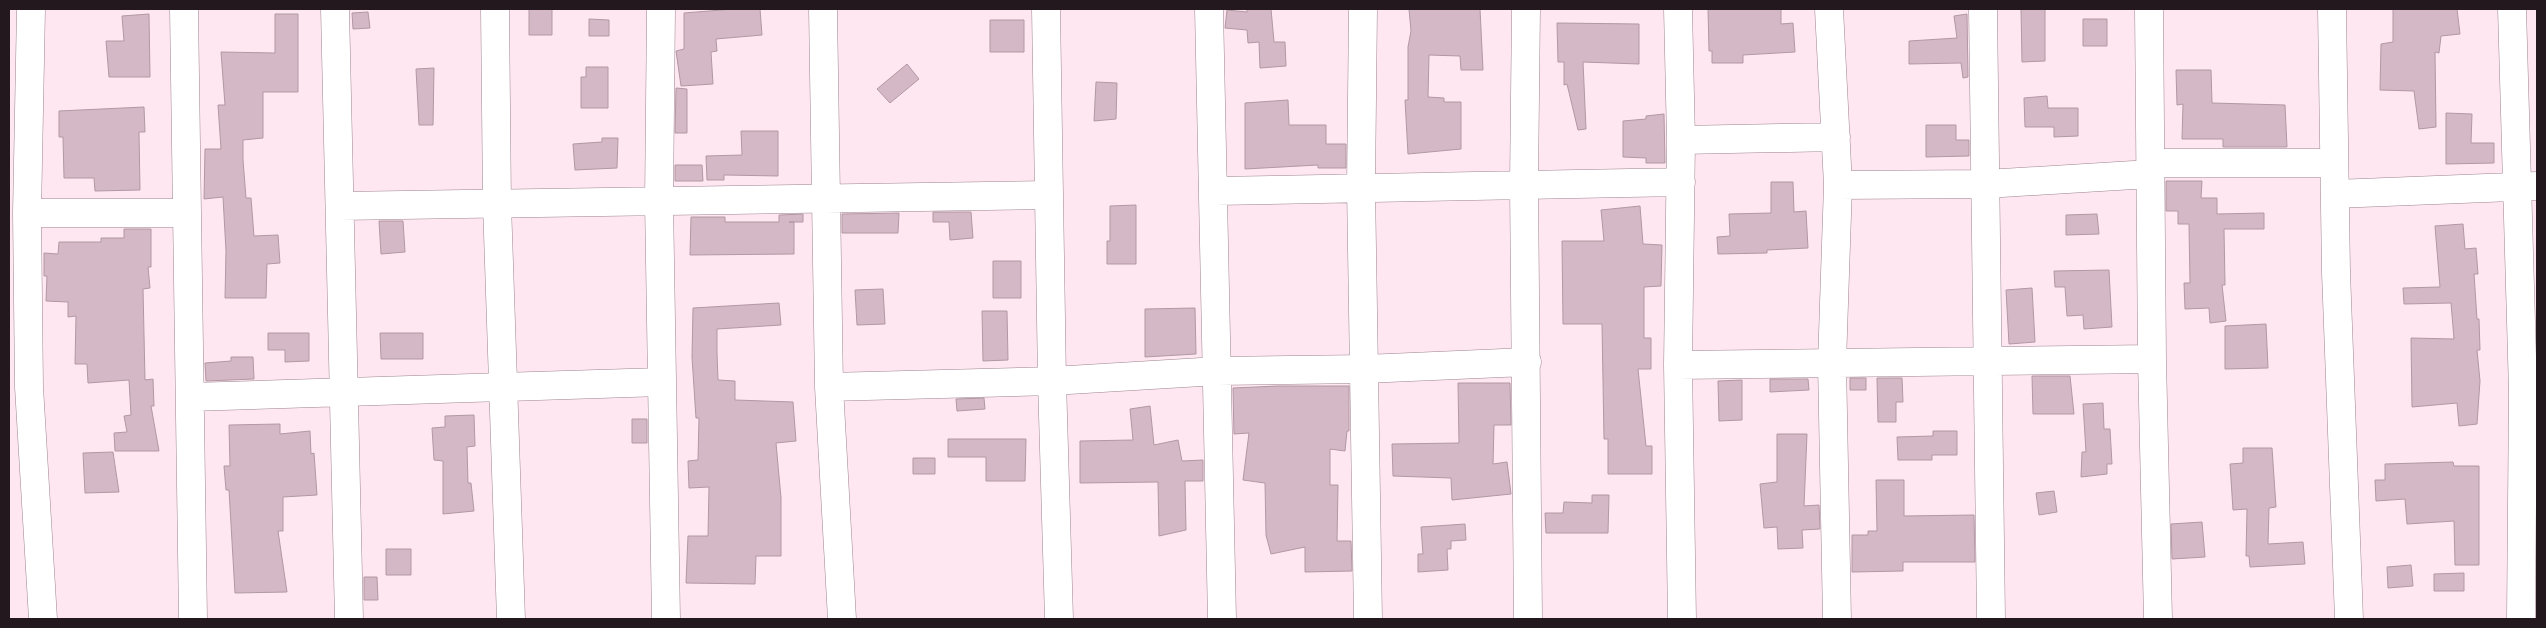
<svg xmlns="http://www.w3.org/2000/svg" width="2546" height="628" font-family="'Noto Serif',serif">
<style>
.building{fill:#d4b8c5;stroke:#b298a4}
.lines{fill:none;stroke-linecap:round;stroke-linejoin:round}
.minor-casing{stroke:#9d8490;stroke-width:29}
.minor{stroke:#fff;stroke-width:28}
</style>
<rect width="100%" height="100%" fill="#fee7f1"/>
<path class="building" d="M529,9H552V35H529Z
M734,9H760L762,35L716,39L717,51L711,52L713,84L681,86L676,51L684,49V13Z
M1247,9H1271L1274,42H1285L1286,66L1260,68L1259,42L1248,43L1247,30L1225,28L1227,10L1247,12Z
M1409,9H1480L1483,70H1461L1460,56L1429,55L1428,97L1444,98V102H1461V149L1408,154L1405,100H1408V47L1411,31Z
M1708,9H1781V24L1793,23L1795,52L1743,55V63H1712V51H1709Z
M2021,9H2045V61L2022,62Z
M2393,9H2457L2460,34L2441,36L2439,53L2435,52L2436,127L2419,129L2414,91L2380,90L2381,44L2393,42Z
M368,12L370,28L353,29L352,13Z
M149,14L150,77H109L106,41H124L122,16Z
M275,14H298V92H263V138L243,140V160L246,198H251L254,236L278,235L280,263L267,264L266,298H225L226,251L223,197L204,199L205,149H221L218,105H225L221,52L275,53Z
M1967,14L1968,77L1963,78L1961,63L1909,64V41L1957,38L1954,16Z
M589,19L609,20V36H589Z
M2083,19H2107V46H2083Z
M990,20H1024V52H990Z
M1557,23L1639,24V64L1583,62L1586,129L1578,130L1567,84L1564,85V62H1558Z
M907,64L919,79L890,103L877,89Z
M586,67H608V108H581V77H586Z
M434,68L433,125H419L416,69Z
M2176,70H2211L2212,103L2285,105L2287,147H2223V139H2182L2183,104L2177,105Z
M1096,82L1117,83L1116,119L1094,121Z
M676,88L687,89V133H675Z
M2047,96L2048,108H2078V136L2054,137V127H2025L2024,98Z
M1288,100L1289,125H1326V144H1346V168H1318V165L1245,169V103Z
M144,107L145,132H139L140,190L95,191L94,178H64L63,137H59V111Z
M2446,113L2472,114L2471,143H2494V163L2446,164Z
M1664,114L1665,163H1646V158L1623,157V121L1646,119V116Z
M1926,125H1956V140H1969V156L1926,157Z
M741,131H778V176L724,175V180H707L706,156L742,155Z
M602,138H618L617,168L575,170L573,144L602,142Z
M675,165H702L703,181H675Z
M2166,181H2202L2201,198H2217V214L2264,213V229H2224L2225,285H2222L2226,321L2210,323L2209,308L2185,309L2184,283H2190L2189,224H2178V211H2166Z
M1771,182H1793L1794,212L1806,211L1808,248L1767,250V253L1718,254L1717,237L1730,236L1729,214L1771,213Z
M1136,205V264H1107V241H1110V206Z
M1640,206L1643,244L1662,245L1661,286L1644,287V338H1651V369H1638L1646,446H1652V474H1608V439H1604L1602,324H1563L1562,241H1604L1601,210Z
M933,212H971L973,238L950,240L949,222H933Z
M899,213L898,233H842V214Z
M803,214V222H789H794V254L690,255L691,217H725V222H779V215Z
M2097,214L2099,234L2066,235V215Z
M379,221H403L405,252L381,254Z
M2463,224L2465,249L2476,248L2478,274H2474L2477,319H2479L2480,350H2477L2480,381L2477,424L2459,426L2457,403L2412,407L2411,338L2454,339L2451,303L2404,304L2403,288L2440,287L2435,226Z
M124,229H151V267H148L150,288L143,289L145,380L153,379L154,406H151L159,451H115L114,433L127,432L124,416L131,415L129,380L88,383L87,364H75L76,316L68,317V302L46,301L47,276H44V253L58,254L59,242H101V238H124Z
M993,261H1021V298H993Z
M2109,270L2112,327L2084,329L2083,315L2067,316L2065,287H2055L2054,271Z
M2032,288L2035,342L2009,344L2006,290Z
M883,289L885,324L857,325L855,290Z
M779,303L781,325L717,329V353L718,380L735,381V400L793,402L796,441L776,443L781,498V556H756L755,584L686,583L688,536H708L709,487L689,488L688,461L698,460L699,418H696L692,357L693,308Z
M1195,308L1196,354L1145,357V309Z
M982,311H1007L1008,360L983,361Z
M2266,324L2268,368L2225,369V326Z
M268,333H309V361L285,362V350H268Z
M380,333H423V359H381Z
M231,357H253L254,379L206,381L205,363L231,361Z
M2032,376H2070L2074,414H2033Z
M1850,378H1866V390H1850Z
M1877,378H1902L1903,402H1896V422H1878Z
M1770,379H1808L1809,390L1770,392Z
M1742,380V420L1719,421L1718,381Z
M1458,383H1510L1511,425H1494L1493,464L1507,462L1511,494L1452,500L1451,478L1393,476L1392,444L1459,443Z
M1278,386H1349V431H1347L1345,451L1330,449V485H1338L1337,541H1351L1352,571L1305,572V547L1271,554L1266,535L1265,483L1243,480L1249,433L1234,434L1233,388Z
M984,398L985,409L957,411L956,399Z
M2103,403L2104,429H2110L2112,464H2107V474L2081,477L2082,452H2086L2083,404Z
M1150,406L1154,445L1178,440L1182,461L1203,460V481H1185L1186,530L1159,536L1158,482L1080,483V441L1133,440L1130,409Z
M474,415L475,446L467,447L468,483H471L474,511L443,514V461L434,460L432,428L445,427V416Z
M632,419H647V443H632Z
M280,424V434L310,431L311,454L314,453L317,495L283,497V531H278L287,592L235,593L229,490H226L224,466H230L229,425Z
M1933,431H1957V455H1932V460H1898L1897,437L1933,436Z
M1777,434H1807L1804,506L1819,505L1820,529L1802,530L1803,548L1778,549L1777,527L1764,528L1760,484L1777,482Z
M948,439H1026L1025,481H986V457H948Z
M2243,448H2272L2276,507L2269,508L2268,544L2303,542L2305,564L2250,567L2249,556H2246L2247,509L2233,510L2230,464L2243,463Z
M113,452L119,492L85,493L83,453Z
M913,458H935V474H913Z
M2453,462L2454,466H2479V565H2455L2454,521L2407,524L2405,499L2376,501L2375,480H2385V464Z
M1876,480H1904V516L1974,515L1975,562H1903V571L1852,572V535H1868V531H1877Z
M2054,491L2057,512L2039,515L2036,493Z
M1592,495H1609L1608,533H1546L1545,513H1563L1564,502L1592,503Z
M2202,522L2205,557L2172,559L2171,524Z
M1465,524L1466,540L1451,541V549H1447L1448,570L1418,572V554H1423L1421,527Z
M386,549H411V575H386Z
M2411,565L2413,586L2388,588L2387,567Z
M2464,573V591H2434V574Z
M364,577H377L378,600H364Z"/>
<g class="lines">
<g class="minor-casing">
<path id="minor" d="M31,9L27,213L29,387L43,619
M184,9L193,619
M335,9L349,619
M495,9L497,204L511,619
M661,9L659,201L666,619
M823,9L829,387L842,619
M1046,9L1052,381L1059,619
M1209,9L1222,619
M1363,9L1361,187L1368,619
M1526,9L1524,183L1528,619
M1678,9L1681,140L1678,365L1682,619
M1829,9L1838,185L1832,363L1837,619
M1983,9L1991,619
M2149,9L2152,359L2158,619
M2332,9L2336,272L2349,619
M2512,9L2523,391L2521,619
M1681,140L1836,137
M2150,163H2334
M1838,185L1986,184L2150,174
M1215,191L1681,182
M2335,194L2537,186
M341,206L1048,195
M27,213H186
M1678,365L2152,359
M829,387L1052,381L1218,371L1365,369L1527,362
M190,397L661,382"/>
</g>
<use href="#minor" class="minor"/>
</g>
<rect width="2546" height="628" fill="none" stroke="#22181d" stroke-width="20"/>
</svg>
